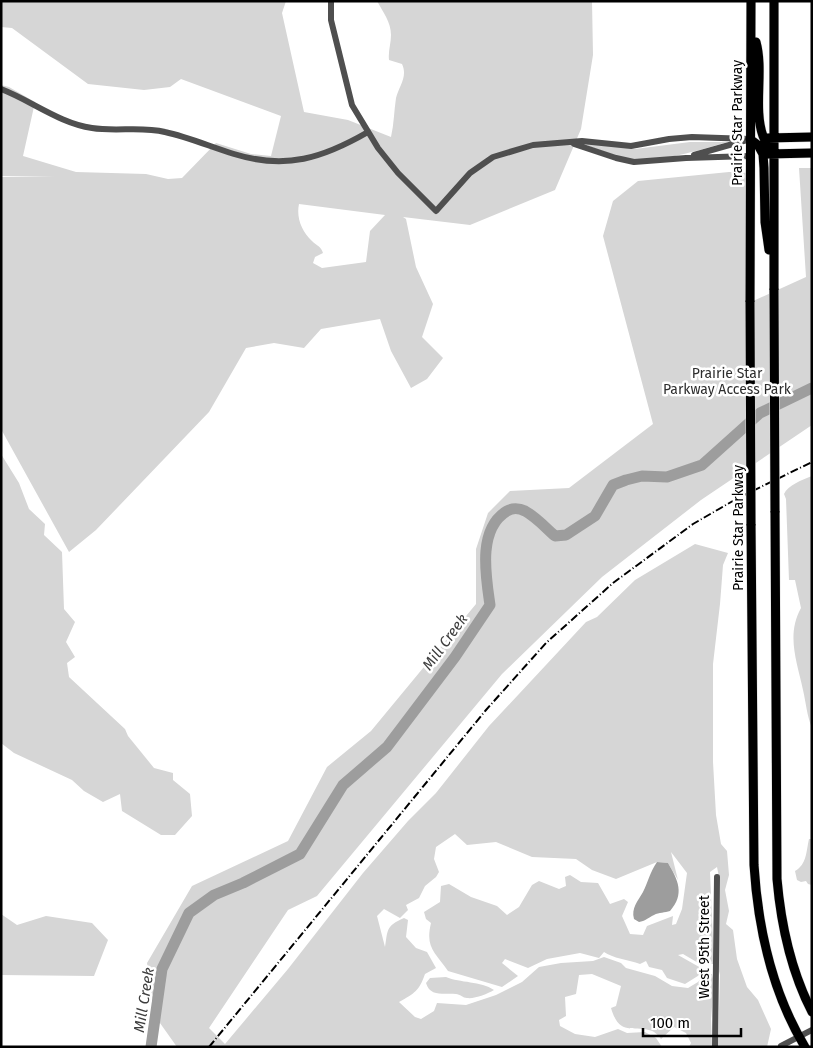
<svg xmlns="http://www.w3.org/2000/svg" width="813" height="1048" font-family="'Fira Sans',sans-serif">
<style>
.green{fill:#d6d6d6;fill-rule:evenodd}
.water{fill:#9d9d9d}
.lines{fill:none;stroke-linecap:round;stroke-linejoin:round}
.river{stroke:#9d9d9d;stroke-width:11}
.major-casing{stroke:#dbdbdb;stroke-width:10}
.minor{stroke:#4f4f4f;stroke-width:6}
.major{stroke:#000;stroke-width:9}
.rail{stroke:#000;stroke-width:2;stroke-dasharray:8 2.5 1 2.5;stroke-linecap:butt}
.major-bridge-casing{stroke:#dbdbdb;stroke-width:10;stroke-linecap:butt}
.major-bridge{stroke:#000;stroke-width:9}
.labels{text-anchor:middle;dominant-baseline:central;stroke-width:5;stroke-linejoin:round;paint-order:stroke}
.street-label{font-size:14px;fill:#000;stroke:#fff}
.park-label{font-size:14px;fill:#2d2d2d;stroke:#fff}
.water-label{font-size:15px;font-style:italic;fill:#3e3e3e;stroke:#fff}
</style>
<rect width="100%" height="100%" fill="#fff"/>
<path class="green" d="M1,1H286L282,13L304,112L348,120L391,137C394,124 394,111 396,98C399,86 408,77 402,64L389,60C388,51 391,44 391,35C391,22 383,12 377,1H592L593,55L581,129L555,190L470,225L403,217L406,219L416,267L433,304L422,337L443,358L427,379L411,388L391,351L380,319L321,329L304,348L274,343L246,348L209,412L96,530L69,552L1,429V177H55L1,176V85L9,87L35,102L23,156L76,172L146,174L168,179L182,178L216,143L251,154L271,156L281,116L181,79L170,87L144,90L88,84L12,28L1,27ZM299,204L385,215L370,231L366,262L322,268L313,263L315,257L323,253C321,246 317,246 312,241C302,232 296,218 299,204Z
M690,142H728C699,150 660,163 630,159C615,156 600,150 586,145V143L635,149Z
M799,168H812V425L701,500L602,577L502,674L317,896L288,910L209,1028L225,1044L288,969L363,873L408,821L436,793L489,726L586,622L597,617L635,580L695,544L728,553L723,565L720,604L713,664V762L716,815L721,844L727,851L729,875L725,890L729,911L726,924L733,930L737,959L747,987L758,1000L771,1029L767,1047H718L720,975L717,963L719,877L717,867L710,872L714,964H700L683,954L678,955L701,968V974L685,984L667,978L662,970L649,967L646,961L640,964C629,960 612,958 604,952L599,958L580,953L547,959L528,968L505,959L502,963L518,976L502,987L448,971C435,952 425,948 431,923L426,919L424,912L440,902L441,886L449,884L471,897L497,906L507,915L519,907L532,885L539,881L559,889L566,886L565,877L570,875L581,882L598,883L610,904L624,899L628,902L622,916L630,934L643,935L647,926L673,916L672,925L676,924L682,909L687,873L671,852L678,880L668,863L657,862L616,879L592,870L576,859L532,857L496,842L467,845L455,834L436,847L434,859L439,872L436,877L425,886L419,898L406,905L408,910L400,918L384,909L377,916L385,947C388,931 385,926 404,918L408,920L406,937L416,948L427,952L436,968L425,974C419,991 415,993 399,1002L415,1017L421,1019L434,1011L437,1003L466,1005L496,995L522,982L539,967L561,963L593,961L604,957L621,963L626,968L655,976L672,986L688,988L698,982L705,974H712L714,983L711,1019L712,1047H689L691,1043L686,1033L674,1027L661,1039C659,1036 655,1032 652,1031C633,1024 620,1038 611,1008L616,1006L621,986L592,974L579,975L576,994L565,997L566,1016L559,1020L560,1026L575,1034L595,1037L618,1029L627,1033L645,1032L656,1038L662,1047H177L155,1016L147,963L192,886L288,841L327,767L371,731L476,604V549L488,513L510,491L569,488L653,424L603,236L613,201L638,181L729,172L751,173V302L806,277Z
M1,454L19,483L29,509L45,524L44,535L62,552L64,609L75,622L66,642L75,657L67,663L69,677L125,729L128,736L154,768L173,773V780L190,794L192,816L175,835H161L122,811L120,794L103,802L84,791L72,780L14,753L1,743Z
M812,476V728C807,716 806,703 803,690C797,662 786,635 801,608L795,580H789L786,499L784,494C788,485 802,480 812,476Z
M809,839H812V885L808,884L806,881L801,882L797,880L795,871C807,864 806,852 809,839Z
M1,914L17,925L46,916L92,923L108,940L94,976L1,975Z
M446,977C460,983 481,981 494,990C487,994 475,999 467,998C463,998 460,994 456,994C443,993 430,997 426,983L430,978Z"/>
<path class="water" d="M657,862L668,863C678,880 685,894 670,911C665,913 659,912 654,915C648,918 645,921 639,922L634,919C631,908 638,901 643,892C648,882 650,872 657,862Z"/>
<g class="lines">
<path class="river" d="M151,1047L162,969L189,913L214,895L243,883L300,854L343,785L387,747L455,657L490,605C486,577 477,529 507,511C512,508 519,508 525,511C536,517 546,528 555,536L566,535L595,516L613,485L626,480L642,476L667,477L702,465L760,413L812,388"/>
<g class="major-casing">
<path id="major" d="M774,1V290
M756,42C764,71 753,108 763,136C765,142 769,147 773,153
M768,138L812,137
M750,139L758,145L763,154L764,168L765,222L769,250
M768,154L812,153
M750,302L751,1
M775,511L777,879C781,925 791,971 812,1012
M751,524L754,865C758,929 772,992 805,1047"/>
</g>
<path class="minor" d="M331,1V20L352,105L378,148L398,173L436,211L470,173L493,157L533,145L582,141L631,146L669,139L692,137L750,139
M1,89C32,101 59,123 92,128C116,132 141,126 165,132C188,137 211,147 234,154C286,170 323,158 368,132
M574,144L616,158L634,162L686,158L750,156
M694,155L747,140
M781,1046L812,1030
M715,1047L717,877"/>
<use href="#major" class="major"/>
<path class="rail" d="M209,1047L486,710L546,643L613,583L693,524L738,498L812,462"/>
<g class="major-bridge-casing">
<path id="major-bridge" d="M774,290L775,511
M750,302L751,524"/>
</g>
<use href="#major-bridge" class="major-bridge"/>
</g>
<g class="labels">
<g class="street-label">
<text transform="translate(737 123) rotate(-90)">Prairie Star Parkway</text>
<text transform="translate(738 528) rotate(-90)">Prairie Star Parkway</text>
<text transform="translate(704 947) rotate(-90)">West 95th Street</text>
</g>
<g class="park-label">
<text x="727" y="373">Prairie Star<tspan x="727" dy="16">Parkway Access Park</tspan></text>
</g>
<g class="water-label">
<text transform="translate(445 642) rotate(-54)">Mill Creek</text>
<text transform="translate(144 1000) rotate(-81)">Mill Creek</text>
</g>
</g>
<rect width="813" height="1048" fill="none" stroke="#000000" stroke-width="5"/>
<path d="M643 1028v8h98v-8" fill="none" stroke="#000000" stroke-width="2.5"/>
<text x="650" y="1028" font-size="15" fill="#000000" stroke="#ffffff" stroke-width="4" paint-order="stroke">100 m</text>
</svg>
